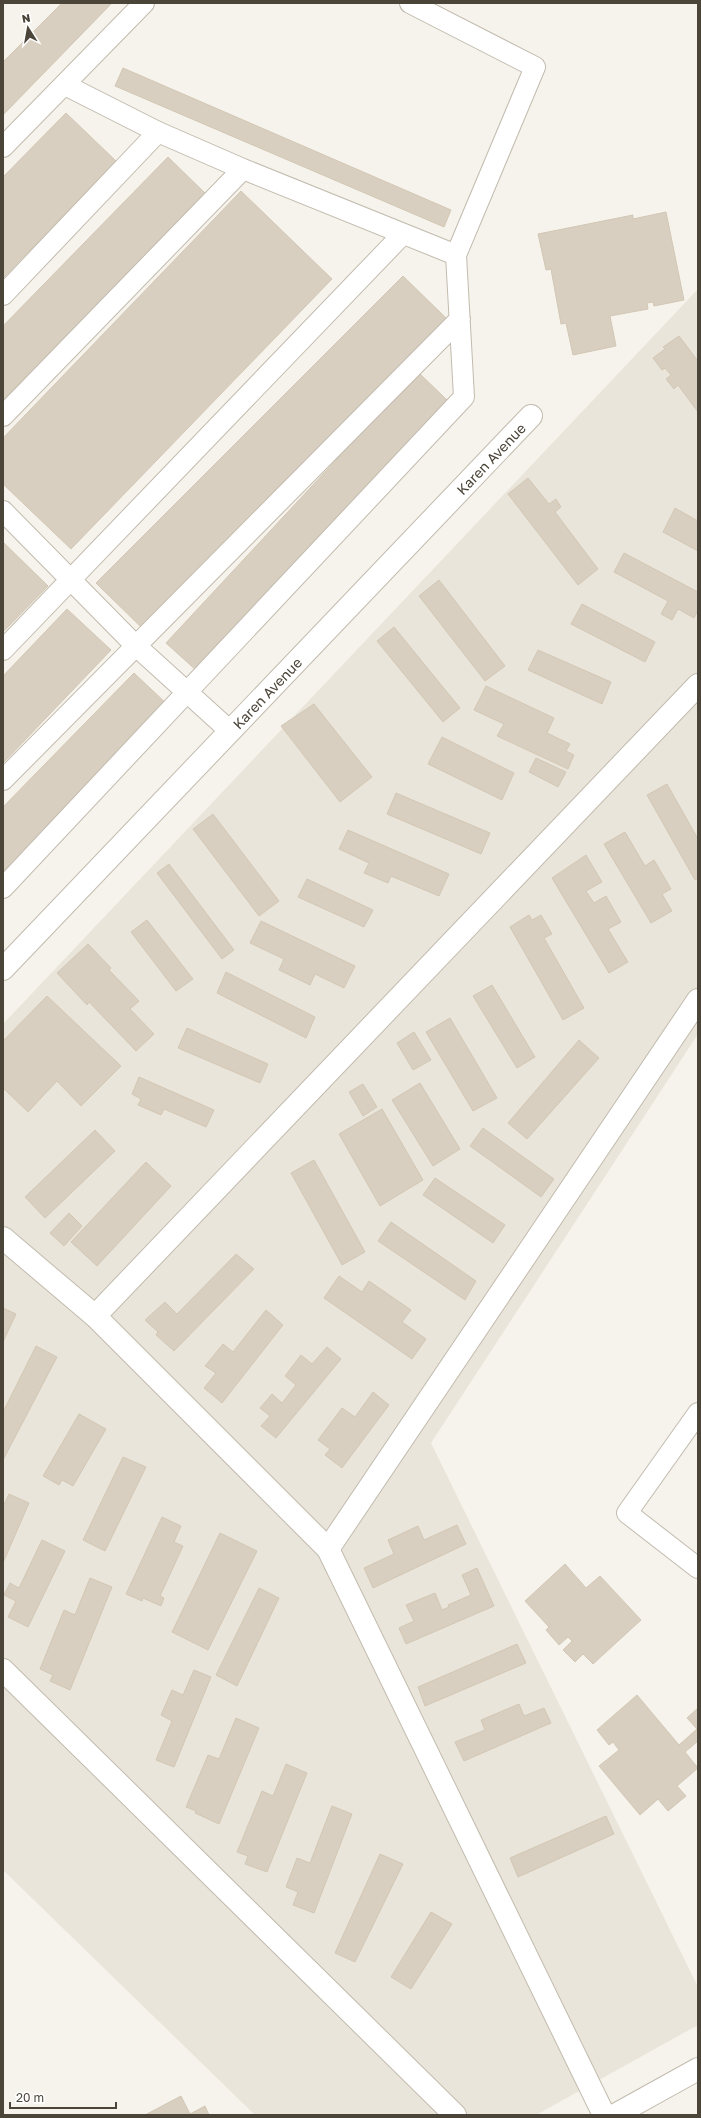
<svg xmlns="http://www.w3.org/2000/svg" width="701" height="2118" font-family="'Golos Text',sans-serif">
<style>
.residential{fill:#eae5da}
.building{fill:#d8cfc1;stroke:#d3c7b4}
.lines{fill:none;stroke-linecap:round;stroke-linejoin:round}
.service-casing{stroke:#c2bbae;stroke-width:22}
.minor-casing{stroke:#c2bbae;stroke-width:24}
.tertiary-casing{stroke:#c2bbae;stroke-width:24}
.service{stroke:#fff;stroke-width:20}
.minor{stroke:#fff;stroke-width:22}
.tertiary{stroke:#fff;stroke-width:22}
.labels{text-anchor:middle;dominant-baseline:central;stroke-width:3;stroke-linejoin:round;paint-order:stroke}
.street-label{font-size:14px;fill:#4b4439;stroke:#fff}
</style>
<rect width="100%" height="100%" fill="#f6f3ec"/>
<path class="residential" d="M698,289V1034L431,1443L698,1987V2025L536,2115H255L3,1870V1024Z"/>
<path class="building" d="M62,3H112L3,115V62Z
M123,68L451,210L444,227L115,86Z
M66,113L116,161L3,278V177Z
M168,157L208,196L3,407V326Z
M241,191L332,279L71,549L3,484V438Z
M666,212L684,300L654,306L653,302L647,303L648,309L610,316L616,346L573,355L566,323L561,324L551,269L546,270L538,234L633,215V219Z
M403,276L448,320L141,627L96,583Z
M679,336L698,361V412L678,385L674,389L666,379L671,375L665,368L662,370L653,358L665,349L663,347Z
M418,372L448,401L197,671L166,643Z
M528,478L549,504L556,499L561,507L555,512L598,569L578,585L508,494Z
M675,508L698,521V551L663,532Z
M3,542L48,586L3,632Z
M624,553L698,592V610L694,618L678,609L672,620L661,614L668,601L614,572Z
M439,580L505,666L485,681L419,596Z
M582,604L655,642L645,662L571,624Z
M67,609L111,650L3,763V676Z
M394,627L460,708L443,722L377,641Z
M538,650L611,682L602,704L528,670Z
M134,673L170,707L3,877V807Z
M486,686L554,718L547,733L570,744L566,751L574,755L568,769L497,736L504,724L474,710Z
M314,704L372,777L340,802L281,726Z
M442,737L514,773L502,800L428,764Z
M536,758L566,772L558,787L529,772Z
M667,784L698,839V878L695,880L647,795Z
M396,793L490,833L481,854L387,814Z
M213,814L279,901L259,916L193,829Z
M348,830L449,874L439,896L391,876L388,883L364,873L369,863L339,849Z
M625,832L645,866L654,860L671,889L662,894L672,911L651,923L604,844Z
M586,855L602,882L586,891L594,903L606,896L621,922L608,929L628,962L609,973L552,878Z
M169,864L234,950L222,959L157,873Z
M307,879L373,910L364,927L298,897Z
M529,915L532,920L541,915L552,934L544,938L584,1008L563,1020L510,927Z
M147,920L193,979L176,991L131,932Z
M261,921L355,966L344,988L315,974L310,985L279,970L284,959L250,943Z
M88,944L111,968L109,970L139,1001L130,1009L154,1034L136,1051L89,1002L87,1005L57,973Z
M226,972L315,1017L306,1038L217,993Z
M492,985L535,1057L517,1068L473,996Z
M47,996L121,1066L81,1106L57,1081L28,1112L3,1088V1041Z
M450,1018L497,1098L473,1111L426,1032Z
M187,1028L268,1064L260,1083L178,1048Z
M414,1032L431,1060L413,1070L397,1043Z
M579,1040L599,1058L527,1139L508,1123Z
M139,1077L214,1110L206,1127L164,1109L161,1115L138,1105L141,1099L132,1094Z
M420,1083L460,1149L433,1166L392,1100Z
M363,1084L377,1107L363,1116L349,1092Z
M382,1109L423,1180L380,1206L339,1134Z
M483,1128L554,1179L541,1197L470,1146Z
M95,1130L115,1151L45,1218L25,1197Z
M314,1160L365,1252L342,1265L291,1173Z
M146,1162L171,1186L97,1266L71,1242Z
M435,1178L505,1225L493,1243L423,1195Z
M69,1213L82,1226L64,1246L50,1233Z
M391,1222L476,1281L465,1300L378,1241Z
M236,1254L254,1269L174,1351L156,1335L158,1332L145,1320L165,1302L177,1314Z
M339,1276L362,1292L369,1281L411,1310L402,1322L426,1339L412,1359L324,1298Z
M3,1308L16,1314L3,1342Z
M266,1310L283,1325L222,1403L204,1388L216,1373L205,1366L223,1344L233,1352Z
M36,1346L57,1357L3,1460V1412Z
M327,1347L341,1359L276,1438L261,1426L270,1416L260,1408L272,1394L282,1403L296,1385L285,1376L301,1355L312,1364Z
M373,1392L389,1405L342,1468L325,1455L330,1449L318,1440L342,1408L355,1417Z
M79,1414L106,1429L73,1486L62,1480L59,1485L43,1476Z
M123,1457L146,1467L105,1551L83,1540Z
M9,1494L29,1503L3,1563V1507Z
M162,1517L181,1526L174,1542L183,1546L160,1596L164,1598L161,1606L143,1598L142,1601L126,1594Z
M457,1525L466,1544L373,1588L364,1568L394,1554L388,1540L418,1526L424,1540Z
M220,1533L257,1551L208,1650L172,1632Z
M42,1540L65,1551L28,1627L8,1617L16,1601L4,1595L10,1583L19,1588Z
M565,1564L586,1588L600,1576L641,1620L593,1664L583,1654L575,1662L563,1650L572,1641L568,1637L559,1645L546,1630L549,1627L525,1601Z
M477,1568L494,1606L406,1644L399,1628L414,1621L406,1605L435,1593L442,1610L449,1607L448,1605L471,1595L462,1575Z
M90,1578L112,1587L70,1690L50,1681L53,1675L40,1669L64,1610L75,1615Z
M259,1588L279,1598L237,1686L216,1675Z
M517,1644L526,1663L425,1706L418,1687Z
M194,1670L211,1677L174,1767L156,1760L172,1721L161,1715L172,1690L183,1695Z
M637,1695L679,1745L697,1729L687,1718L698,1708V1741L685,1752L698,1768L677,1786L686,1796L668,1811L658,1799L640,1815L599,1766L619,1750L613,1742L609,1745L597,1730Z
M519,1704L524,1716L544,1708L551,1723L464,1761L455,1742L485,1730L481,1720Z
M236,1718L259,1728L219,1824L195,1813L196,1811L186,1807L208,1755L219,1759Z
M286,1764L307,1773L267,1872L245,1864L248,1856L237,1852L262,1791L273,1796Z
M332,1806L352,1814L314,1913L293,1905L298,1892L286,1887L297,1858L310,1863Z
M606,1816L614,1834L518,1877L510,1858Z
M380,1854L403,1864L355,1962L335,1953Z
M431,1912L452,1924L411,1989L391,1977Z
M181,2096L190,2114L205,2106L209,2115H145Z"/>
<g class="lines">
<g class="service-casing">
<path id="service" d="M410,3L535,67L456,255
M65,85L158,132
M3,147L144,3
M3,295L158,132L243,169
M3,416L243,169L456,255L464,397L3,888
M3,511L135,645L230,731
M3,650L403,234
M3,780L460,319
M698,1413L627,1513L698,1568"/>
</g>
<g class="minor-casing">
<g id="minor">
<path id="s1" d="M3,969L531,416"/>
<path d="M3,1238L95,1316L328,1549L604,2115"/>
<path d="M95,1316L698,685"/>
<path d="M328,1549L698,1000"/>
<path d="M3,1670L455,2115"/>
</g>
</g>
<g class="tertiary-casing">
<path id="tertiary" d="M615,2115L698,2069"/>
</g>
<use href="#service" class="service"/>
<use href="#minor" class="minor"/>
<use href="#tertiary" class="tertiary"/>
</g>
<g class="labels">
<g class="street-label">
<text stroke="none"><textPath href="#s1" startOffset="706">Karen Avenue</textPath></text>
<text stroke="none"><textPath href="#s1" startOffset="382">Karen Avenue</textPath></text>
</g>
</g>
<rect width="701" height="2118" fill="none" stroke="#4b4439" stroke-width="8"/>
<g transform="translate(28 28) rotate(349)" stroke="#ffffff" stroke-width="3" paint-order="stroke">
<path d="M0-3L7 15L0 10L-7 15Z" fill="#4b4439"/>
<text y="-6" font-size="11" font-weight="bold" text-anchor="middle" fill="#4b4439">N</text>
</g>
<path d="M10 2102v6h106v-6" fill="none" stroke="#4b4439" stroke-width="2"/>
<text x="16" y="2102" font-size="12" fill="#4b4439" stroke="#ffffff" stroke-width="3" paint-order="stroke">20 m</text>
</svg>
